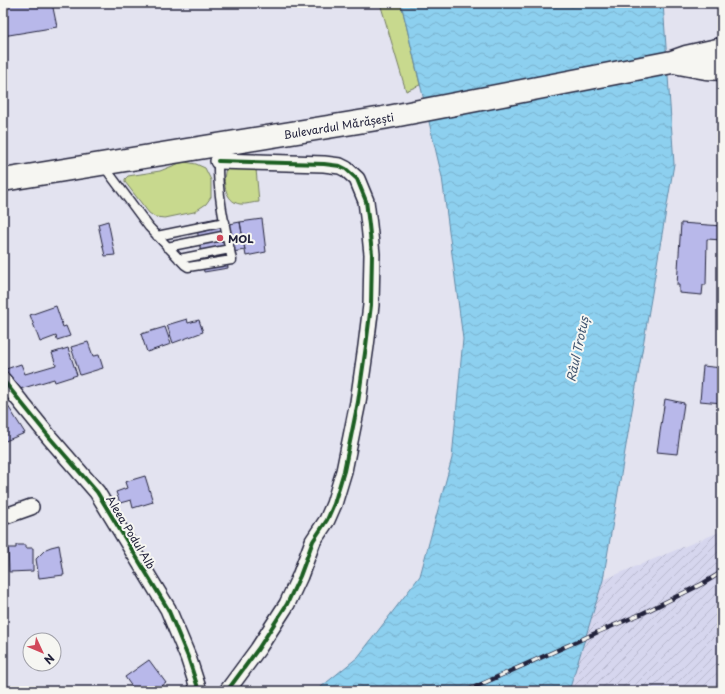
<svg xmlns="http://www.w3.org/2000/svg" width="725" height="694" font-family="'Playpen Sans',sans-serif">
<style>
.industrial{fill:url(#industrial-furrows)}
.grass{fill:#c8d98e;stroke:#757e64}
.water{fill:url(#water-waves);stroke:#628aa7}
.building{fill:#b8b8ea;stroke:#22223b}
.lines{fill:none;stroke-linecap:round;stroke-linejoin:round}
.lane-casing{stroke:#22223b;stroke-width:11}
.street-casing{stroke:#22223b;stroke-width:18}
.primary-casing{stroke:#22223b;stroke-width:25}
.lane{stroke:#f6f6f2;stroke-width:8}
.street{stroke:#f6f6f2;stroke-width:15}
.primary{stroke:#f6f6f2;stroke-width:22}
.rail-casing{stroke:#22223b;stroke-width:4.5}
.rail{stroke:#f6f6f2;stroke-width:3;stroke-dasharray:9;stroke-linecap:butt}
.cycleway-casing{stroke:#f6f6f2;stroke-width:6}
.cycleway{stroke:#1b5e20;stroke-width:4}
.poi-dot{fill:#d1495b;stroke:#f6f6f2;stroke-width:1.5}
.labels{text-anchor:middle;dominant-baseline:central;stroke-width:4;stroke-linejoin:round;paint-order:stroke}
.street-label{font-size:11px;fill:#22223b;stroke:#f6f6f2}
.poi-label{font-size:11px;font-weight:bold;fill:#22223b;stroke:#f6f6f2;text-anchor:start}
.water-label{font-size:12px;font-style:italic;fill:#425671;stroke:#f6f6f2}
</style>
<defs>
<pattern id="industrial-furrows" width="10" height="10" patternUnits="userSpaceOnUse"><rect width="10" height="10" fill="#d6d6ee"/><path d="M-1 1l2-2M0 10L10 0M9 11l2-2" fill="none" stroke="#b7b7cd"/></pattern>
<pattern id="water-waves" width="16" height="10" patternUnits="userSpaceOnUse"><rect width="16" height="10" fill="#8dd0ef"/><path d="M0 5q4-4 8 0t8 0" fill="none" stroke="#79b2ce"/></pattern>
</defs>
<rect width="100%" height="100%" fill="#e3e3f0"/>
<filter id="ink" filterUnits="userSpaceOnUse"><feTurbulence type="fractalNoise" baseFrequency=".025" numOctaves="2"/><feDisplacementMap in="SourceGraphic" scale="8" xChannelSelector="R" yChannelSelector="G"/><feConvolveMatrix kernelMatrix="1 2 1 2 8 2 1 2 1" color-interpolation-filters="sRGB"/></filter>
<g filter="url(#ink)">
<path class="industrial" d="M722,531V691H569L603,580Z"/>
<path class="grass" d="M380,3H401L420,85L406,91Z
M185,162L196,164L205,168L211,180V197L206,204L194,212L165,218L155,217L149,213L125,182V179L128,176L160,171L180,163Z
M226,169H256L259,202C253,202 246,205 240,204C225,202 222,180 226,169Z"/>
<path class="water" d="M401,3H663L674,164L603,580L569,691H316L358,657L420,576L452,458L463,339L442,177Z"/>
<path class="building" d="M3,3H52L57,27L3,36Z
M218,218L219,226L240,222L245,250L226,253L228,268L204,272L196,222Z
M262,219L266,252L246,256L240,222Z
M108,221L115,255L105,256L98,224Z
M681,223L722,226V240L707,239L706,285H703L702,295L679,293V285H677Z
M56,306L63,327L66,326L70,336L57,340L56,336L40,342L30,315Z
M187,319L188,323L199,320L203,332L173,343L167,325Z
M165,327L171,344L147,352L141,334Z
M88,342L93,356L99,355L103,368L80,375L71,347Z
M68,348L77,375L55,382L54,379L20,389L14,380L10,381L6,369L21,364L25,374L56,365L52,353Z
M703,366L722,368V403L700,401Z
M665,399L684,403L677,454L657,452Z
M6,403L25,433L3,442V405Z
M145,476L153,502L133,508L131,500L120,503L116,492L127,488L125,482Z
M16,545H26V548H33V571L9,572L8,548H16Z
M59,545L64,575L39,578L36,559L46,549L51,547Z
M149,660L166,683L154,691H135L125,677Z"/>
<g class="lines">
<g class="lane-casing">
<path id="lane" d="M103,165L149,227L185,265L188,267L232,260C225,227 217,193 218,159
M157,236L225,222
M167,247L227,235
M179,259L230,249"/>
</g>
<g class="street-casing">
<path id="street" d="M218,161L324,164L340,166L346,169L357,179L366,201L369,225L372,254L371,305L366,346L358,402L344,471L334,504L327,520L313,541L300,576L287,604L258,649L227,691
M3,380L50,438L97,492L168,609L188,657L199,691
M3,517L31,507"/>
</g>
<g class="primary-casing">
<g id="primary">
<path d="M679,63L706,68L722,69"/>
<path id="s1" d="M3,180L383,118L672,62L686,57L722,49"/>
</g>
</g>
<use href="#lane" class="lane"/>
<use href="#street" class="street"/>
<use href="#primary" class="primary"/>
<g class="rail-casing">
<path id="rail" d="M466,691L598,632L641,614L702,584L722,572"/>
</g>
<use href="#rail" class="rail"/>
<g class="cycleway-casing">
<path id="cycleway" d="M218,161L324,164L340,166L346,169L357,179L366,201L369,225L372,254L371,305L366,346L358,402L344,471L334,504L327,520L313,541L300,576L287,604L258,649L227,691
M3,380L50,438L97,492L168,609L188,657L199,691"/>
</g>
<use href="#cycleway" class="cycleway"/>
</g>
</g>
<circle class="poi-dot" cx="220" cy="238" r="4"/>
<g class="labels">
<g class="street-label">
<text stroke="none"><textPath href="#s1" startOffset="340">Bulevardul Mărășești</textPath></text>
<text transform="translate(131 532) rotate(59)">Aleea Podul Alb</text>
</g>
<g class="poi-label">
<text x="228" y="238">MOL</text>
</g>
<g class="water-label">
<text transform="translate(577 349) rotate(-78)">Râul Trotuș</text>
</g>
</g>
<rect width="725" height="694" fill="none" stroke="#f6f6f2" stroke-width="16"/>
<rect x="8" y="8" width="709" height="678" fill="none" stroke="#22223b" stroke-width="1.5" filter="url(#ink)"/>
<g transform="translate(42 652) rotate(134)"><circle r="19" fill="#f6f6f2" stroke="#a1a1a9"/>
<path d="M0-3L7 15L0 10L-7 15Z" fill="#d1495b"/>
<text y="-6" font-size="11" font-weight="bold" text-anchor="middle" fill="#22223b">N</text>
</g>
</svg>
